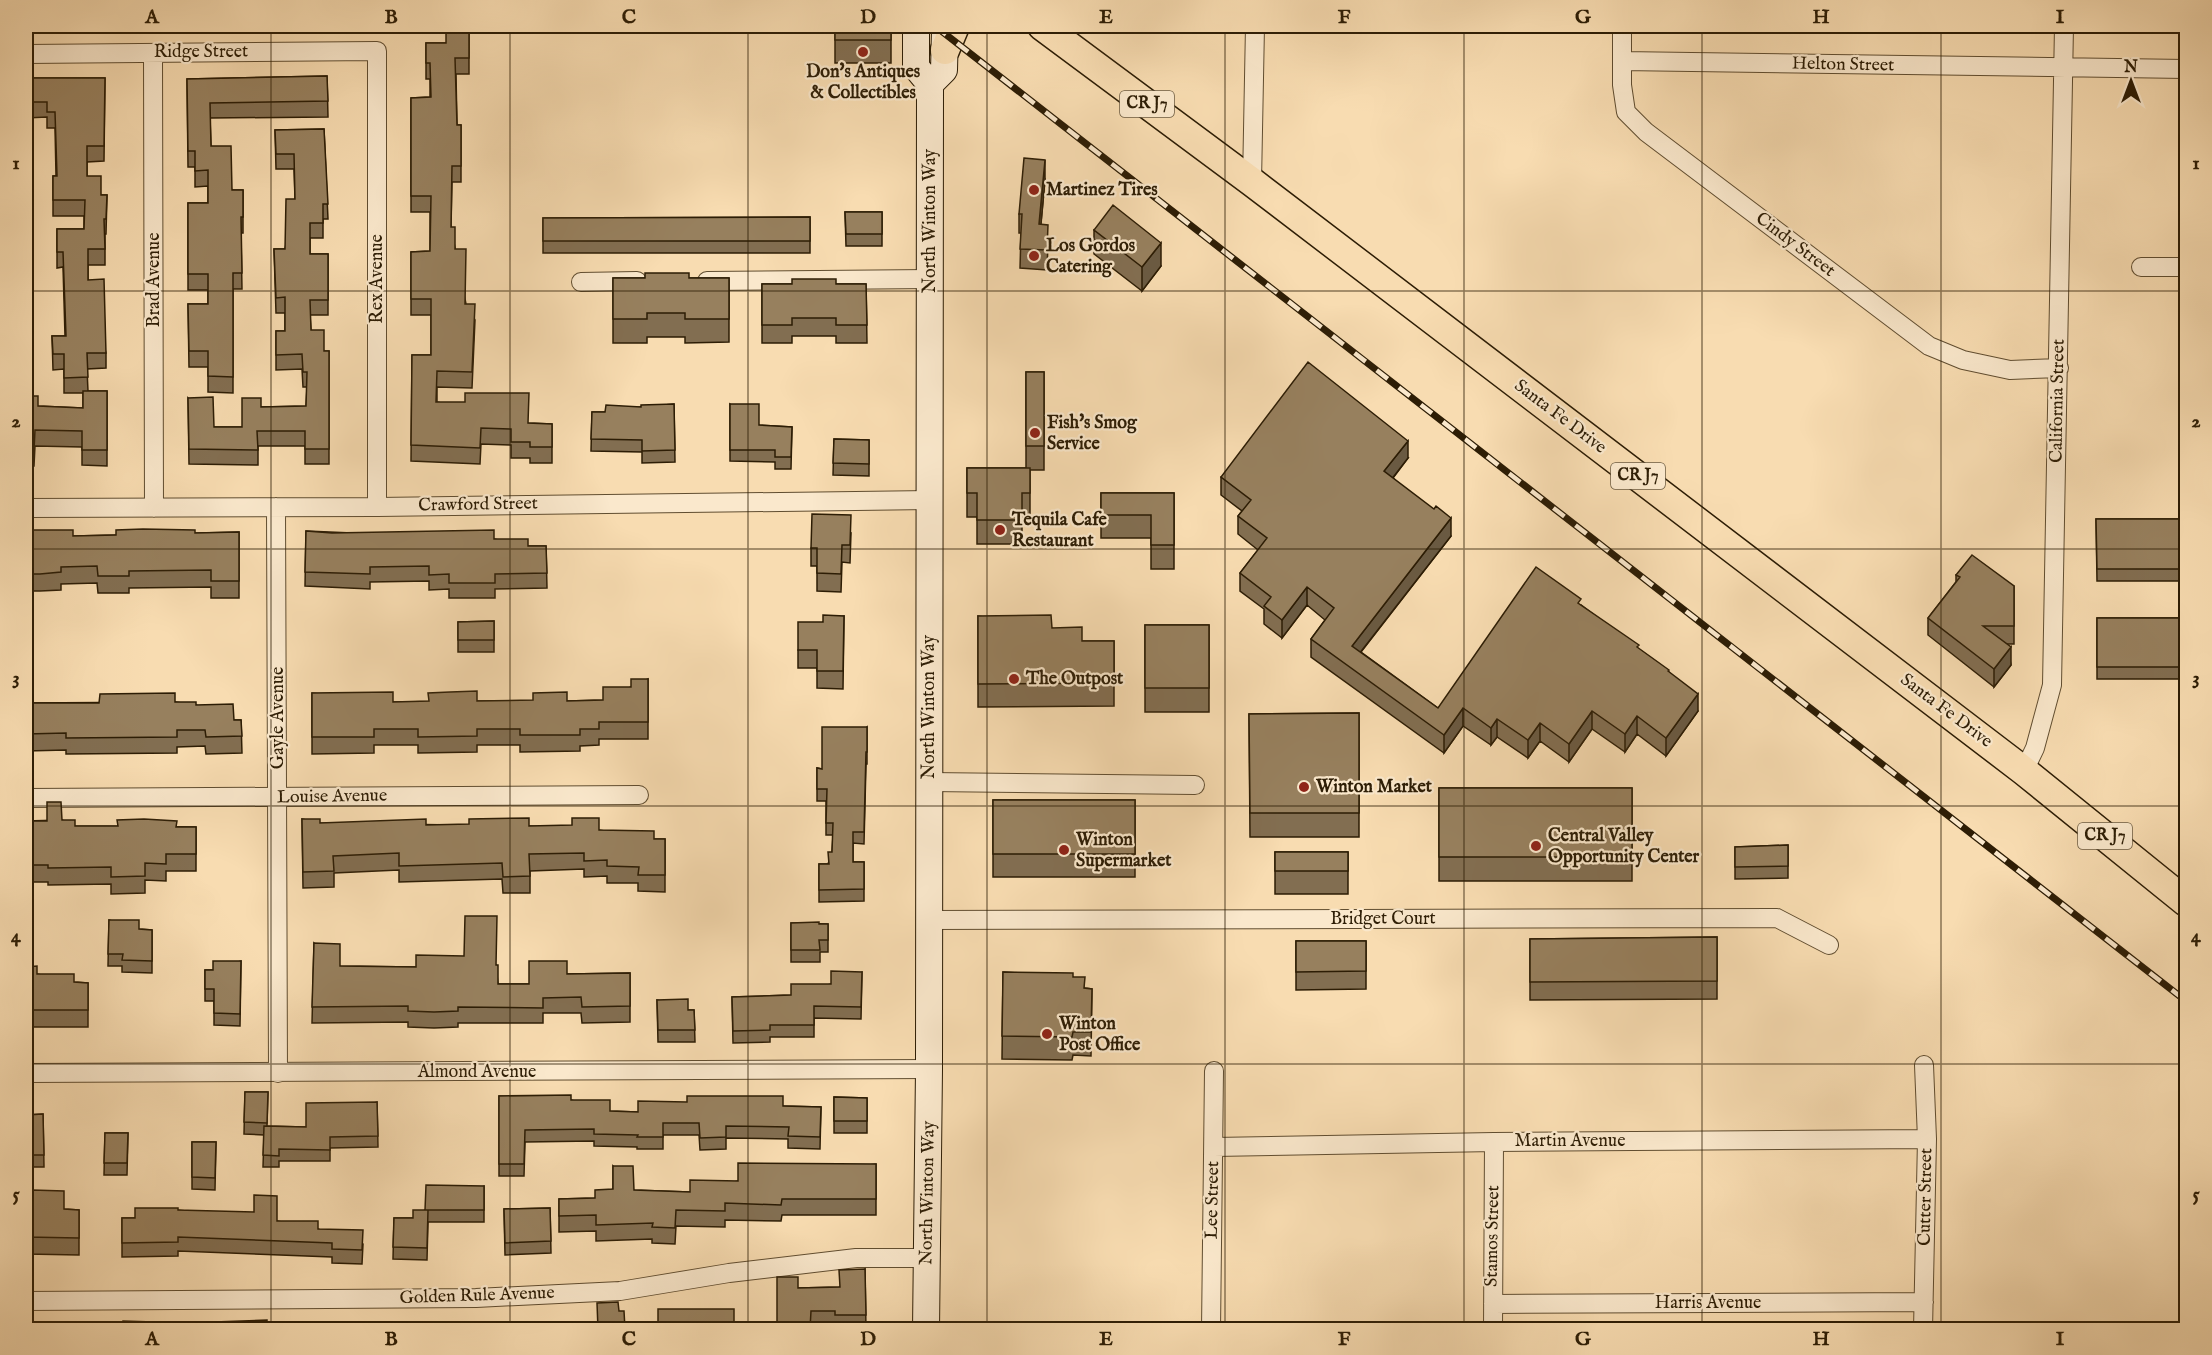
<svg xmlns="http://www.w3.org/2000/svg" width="2212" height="1355" font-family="'IM FELL English',serif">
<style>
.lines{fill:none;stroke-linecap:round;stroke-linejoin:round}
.street-casing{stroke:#604d30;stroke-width:20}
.secondary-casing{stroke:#2d1d05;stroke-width:28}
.primary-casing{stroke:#2d1d05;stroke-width:31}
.street{stroke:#fae8cc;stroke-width:18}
.secondary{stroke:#fae8cc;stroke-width:26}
.primary{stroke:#f8dcb1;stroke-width:28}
.rail-casing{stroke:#2d1d05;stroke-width:7}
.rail{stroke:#fae8cc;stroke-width:4.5;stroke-dasharray:14;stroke-linecap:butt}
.wall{fill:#826e51;stroke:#2d1d05;stroke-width:1.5}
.shaded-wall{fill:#6a5a42;stroke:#2d1d05;stroke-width:1.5}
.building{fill:#97805e;stroke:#2d1d05;stroke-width:1.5}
.grid{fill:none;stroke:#2d1d05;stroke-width:1.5;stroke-opacity:0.55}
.poi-dot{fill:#8f2418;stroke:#fae8cc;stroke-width:2}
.labels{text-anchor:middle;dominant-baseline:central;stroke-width:4.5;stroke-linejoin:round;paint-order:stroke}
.shield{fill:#fae8cc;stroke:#6a5a41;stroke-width:1.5}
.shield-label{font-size:16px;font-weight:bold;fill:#2d1d05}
.street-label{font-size:18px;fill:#2d1d05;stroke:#fae8cc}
.poi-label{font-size:18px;font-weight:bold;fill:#2d1d05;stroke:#fae8cc;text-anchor:start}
.neatline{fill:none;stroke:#2d1d05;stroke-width:2}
.grid-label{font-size:20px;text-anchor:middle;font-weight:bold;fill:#2d1d05}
</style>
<rect width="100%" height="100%" fill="#f8dcb1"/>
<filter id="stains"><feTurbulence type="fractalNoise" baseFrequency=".00333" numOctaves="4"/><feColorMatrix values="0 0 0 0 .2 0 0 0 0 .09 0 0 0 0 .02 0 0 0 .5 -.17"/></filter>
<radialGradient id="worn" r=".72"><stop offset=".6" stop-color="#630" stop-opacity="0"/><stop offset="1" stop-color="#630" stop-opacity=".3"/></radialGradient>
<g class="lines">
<g class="street-casing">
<path id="street" d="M1622,26V85L1626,112L1646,132L1929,346L1963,360L2010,370L2059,368
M153,53L154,508
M26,54L377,51V507
M1622,61L2186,69
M1252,182L1255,26
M2141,267H2186
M707,281L930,279
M581,282L637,281
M276,507L278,1073
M26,508L377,507L930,500
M2024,771L2035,748L2052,685L2064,26
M929,782L1195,785
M26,798L639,795
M929,920L1777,918L1829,945
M26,1073L929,1069
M1214,1147L1494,1142L1927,1139
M26,1301L476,1298L620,1291L729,1273L856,1258H927
M1493,1304L1924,1302
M1211,1330L1214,1071
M1493,1330L1494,1142
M1923,1330L1927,1139L1924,1065"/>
</g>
<g class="secondary-casing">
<path id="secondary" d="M916,26V67L930,84L929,1069L926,1330
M930,84L944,70L945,30"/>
</g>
<g class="primary-casing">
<path id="primary" d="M1042,26L1252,182L2024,771L2186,902
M945,50L955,26"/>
</g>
<use href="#street" class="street"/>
<use href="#secondary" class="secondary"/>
<use href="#primary" class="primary"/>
<g class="rail-casing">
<path id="rail" d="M935,26L2186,1001"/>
</g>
<use href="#rail" class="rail"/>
</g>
<path class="wall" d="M469,26V74H456L457,125H461V182H452L451,227L466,304L475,320L472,388L437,387V402L528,423L552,424V463H530V458H511V445L481,444L480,464L411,461L412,355H431V315H411V252L430,251V212H411V98L430,97V79H426V43H446Z
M835,26H891V63H835Z
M327,76L328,117L210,118L211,146L232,190H243V233H241L242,289H233V393L208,392V367H189L188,304H208V290H188V203H208V186L195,187V167H188L187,79Z
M26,78H105L104,161L87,162V176L101,195H107L106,234H105V265H88V280L106,353V368L87,369L88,391H107V466L82,465V447L35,446L34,466H26V396L38,406L83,408V393H64V369L53,370L52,336H65L63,267L57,268V229H84V216H53V176H56L55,128H47V117L26,118Z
M324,129L328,219H323V238H310V254H328V315H310L311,330L324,351H329V464H305V446H258V465L189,464L188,398L214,427H242L261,407L306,406L307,387H303L302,369L276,370V331H285V313H276L274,249H285L295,199L294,169H276L275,130Z
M1045,180L1041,224L1048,244L1047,270L1020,268L1021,233H1019V214Z
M845,212H882V246H846Z
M810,217V253H543V218Z
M1094,230L1161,266L1142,291L1094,254Z
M613,278H729V342L685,343V337H647V343H613Z
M762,284H866L867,343H836V336H792V343H762Z
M1026,372H1044V470H1030V517H1022V544H977V517H967V468H1026Z
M674,404L675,462L642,463V452L591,451L592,412H605L641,407Z
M730,404L759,425L792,427L791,469H775V462L730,461Z
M834,439L869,440V476L833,475Z
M1408,458L1393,478L1451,536L1361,652L1438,708L1581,605L1669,672L1698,711L1666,756L1637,734L1625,752L1592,729L1569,762L1540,741L1528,758L1497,737L1491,745L1463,726L1444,753L1311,657V639L1325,620L1307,605L1282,638L1264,624V609L1240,591V573L1258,550L1238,534V516L1242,511L1221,495V477Z
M1101,493H1174V569H1151V538H1101Z
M2096,519H2187V581H2097Z
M26,530L73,536L239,532V598H211V587L129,588V593H98L97,583L61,584V590L40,591H26Z
M306,531L494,539L528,546H546L547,588L495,589V598H449V589L429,590V581L370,582V589L305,586Z
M851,533L850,563L842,562L841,592L817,591V566H811V548Z
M1956,575L2014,586V644H2007L2011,665L1994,687L1928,635V618L1956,582Z
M844,616L843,689L817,688V668H798V650L823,622Z
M978,616L1052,628L1082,641H1114V706L978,707Z
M2097,618H2187V679H2097Z
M494,621V652H458V622Z
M1145,625H1209V712H1145Z
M648,679V739H599V745L580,746V751L520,752V745H477V752L418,753V745H374V753L312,754V693L393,702L477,701H567L603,700Z
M175,702L196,705L234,720H241L242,753L206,754L205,746L177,747V753L66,754V750L26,751V703Z
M1359,713V837H1250L1249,714Z
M867,727V764H866L864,844L853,843V862H864V901L819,902V864H828L832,852L833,835H826V801H817V768L822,769Z
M1439,788H1632V881H1439Z
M993,800H1135V877H993Z
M302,819L320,823L529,826L599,830L654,839H665V892L638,891V883H607V876L584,877V869L530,871V893H503L502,879L399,882V870L334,873V887L303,888Z
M62,820L75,826L196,827V871H166V881L145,880V893L111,894V884L48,885V882H26V821Z
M1788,845V878L1735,879V847Z
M1275,852H1348V894H1275Z
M109,920L139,929L152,930V973L122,972V966H108Z
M791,923L828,924V952H820V962H791Z
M1717,937V999L1530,1000V939Z
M1296,941H1366V989L1296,990Z
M314,943L340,966L416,967L496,965L498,984H529L567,974L630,973V1022L582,1023L581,1013H543V1023H458V1027L434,1028L408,1027V1022L312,1023Z
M241,961L240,1026L214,1025V1001H205V970H213Z
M26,967L37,974L74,982L88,983V1027H26Z
M862,972L861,1019L814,1018V1037H770V1042L733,1043L732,997L791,995L831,984Z
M1003,972L1073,977L1085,988L1092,989L1091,1056L1073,1055L1072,1060L1002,1059Z
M657,1000L688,1010H694L695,1042H658Z
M245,1092H268L267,1126L306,1127L377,1102L378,1147L330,1148V1161H279V1167H263L264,1135L244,1134Z
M499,1096L571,1100L610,1111L638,1112L783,1106L821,1107L820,1149L788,1148V1139L726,1138V1149L700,1150L699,1135H663V1149H637V1147L594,1146V1141L525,1142L524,1176H499Z
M834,1097L867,1098V1133H834Z
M43,1114L44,1167H26V1115Z
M105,1133H128L127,1175H104Z
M192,1142H216L215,1190L192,1189Z
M876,1164V1215H782L781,1221L725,1220V1227L676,1226L675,1244L652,1243V1239L596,1241V1231L559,1232V1199L595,1198L613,1189V1166L634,1190L690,1192L738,1181Z
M484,1186V1222H428L427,1260L393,1259L394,1218H413L425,1210Z
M26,1192L64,1209L79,1210V1255L26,1254Z
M550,1208L551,1253L505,1255L504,1209Z
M178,1210L277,1221L318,1229L363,1244L362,1264L332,1263V1257L178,1251V1256L122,1257V1218H135Z
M865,1269L866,1329H835V1328H811L798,1288L839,1287Z"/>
<path class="shaded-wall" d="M1045,160V180L1039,244V224Z
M1161,243V266L1142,291V267Z
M1408,441V458L1384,489V471Z
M1451,518V536L1352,663V646Z
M1307,587V605L1282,638V620Z
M2011,647V665L1994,687V669Z
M1698,694V711L1666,756V738Z
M1463,708V726L1444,753V735Z
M1592,711V729L1569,762V744Z
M1637,716V734L1625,752V734Z
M1497,719V737L1491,745V728Z
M1540,723V741L1528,758V740Z"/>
<path class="building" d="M446,26H469V58H455L457,125H461V166H452L451,227H455V249H466L465,304H475L472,372L437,371L436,402H465V393H529L528,423L552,424V447H530V442H511V429L481,428L480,448L411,445L412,355H431V299H411V252L430,251L431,196H411V98L431,97L430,63H426V43H446Z
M835,26H891V40H835Z
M327,76L328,101L210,103L211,146H231L232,190H243V217H241L242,273H233V377L208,376V351H189L188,304H208V274H188V203H208V170L195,171V151H188L187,79Z
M26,78H105L104,146H87V176H101V195H107L106,219H104L105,249H88V280L104,279L106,353H87L88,377L64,378V354H53L52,336H66L63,252H57V229H84L85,200H53V176H57L55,112H47V102H26Z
M324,129L328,204H323V223H310V254H328V300H310L311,330H324V351H329V449H305V431H257L258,450L189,449L188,398L213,397L214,427H242V398H261V407L306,406L307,372H303L302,354L276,355V331H285V297L276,298L274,249H285L286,199H295L294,154H276L275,130Z
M1024,158L1045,160L1039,224L1048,225L1047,250L1020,249L1022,214H1019Z
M1113,205L1161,243L1142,267L1094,230Z
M845,212H882V234H846Z
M810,217V241H543V218Z
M645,273H689V278H729V319H685V313H647V319H613V278H645Z
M792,279H836V284H866L867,325H836V318H792V325H762V284H792Z
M1308,362L1408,441L1384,471L1434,509L1436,506L1451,518L1352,646L1438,708L1536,567L1581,599L1578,603L1639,645L1637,647L1669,670L1668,671L1698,694L1666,738L1637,716L1625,734L1592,711L1569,744L1540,723L1528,740L1497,719L1491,728L1463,708L1444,735L1311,639L1334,608L1307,587L1282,620L1264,606L1271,597L1240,573L1267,538L1238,516L1251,500L1221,477Z
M1026,372H1044V446H1026Z
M83,391H107V450H82V431L35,430L34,450H26V396H38V406L83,408Z
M674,404L675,450L642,451V440L591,439L592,412H605L606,405L641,407V405Z
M730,404H759V425L792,427L791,457H775V450H730Z
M834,439L869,440V464L833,463Z
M967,468H1030V493H1022V520H977V493H967Z
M1101,493H1174V545H1151V515H1101Z
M812,514L851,515L850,545H842L841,574L817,573V548H811Z
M2096,519H2187V569H2097Z
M143,529L195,530V533L239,532V581H211V570L129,571V576H98L97,566L61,567V572L40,574H26V530H73V536L116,535V530Z
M494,530V539H528V546H546L547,573L495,574V583H449V574L429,575V566L370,567V574L305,572L306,531L332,533Z
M1972,555L2014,586V626H1983L2011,647L1994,669L1928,618L1960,577L1956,575Z
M823,615L844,616L843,671H817V650H798V622H823Z
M1051,615L1052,628L1082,627V641H1114V683L978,684V616Z
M2097,618H2187V667H2097Z
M494,621V640H458V622Z
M1145,625H1209V688H1145Z
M631,679H648V722H599V729H580V735H520V729H477V736L418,737V729H374V737H312V693L393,692V702L429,701L428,693L450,692L477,691V701L533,700V693L567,692V701L603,700V687H631Z
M175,693V702H196V705L233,704L234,720H241L242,736L206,737L205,730H177V737L66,738V733L26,734V703H99L100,694Z
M1359,713V813H1250L1249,714Z
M822,727H867V752H866L864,832H853V862H864V889L819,890V864H829L828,852H832L833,823H826L827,789H817V768L822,769Z
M1439,788H1632V857H1439Z
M993,800H1135V854H993Z
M47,802H61L62,820H75V826H118L117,820L144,819L177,821L176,827H196V854H166V864L145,863V876L111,877V867L48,868V865H26V821H47Z
M529,818V826L572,825V818H599V830L654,831V839H665V875H638L639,867L607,866V860L584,861V853L529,854L530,876L503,877L502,863L399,866V853L333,856L334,871L303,872L302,819H320V823L426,819V825L469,824V819Z
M1788,845V866L1735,867V847Z
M1275,852H1348V871H1275Z
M465,916H497L496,965H498V984H529V961H567V974L630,973V1006L582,1007L581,997L543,998V1008L458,1007V1011L434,1012L408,1011V1006L312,1007L314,943L340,944V966L416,967V955L464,956Z
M109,920H139V929L152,930V961L122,960L123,954H108Z
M819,922V924H828V940H819L820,950H791V923Z
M1717,937V981L1530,982V939Z
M1296,941H1366V971L1296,972Z
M213,961H241L240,1014L214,1013V989H205V970H213Z
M37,966V974H74V982L88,983V1010H26V967Z
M831,971L862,972L861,1007L814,1006V1025H770V1030L733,1031L732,997L791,995V984H831Z
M1003,972L1073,973V977H1085L1084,988L1092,989L1091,1032H1073L1072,1037L1002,1036Z
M688,999V1010H694L695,1030H658L657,1000Z
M245,1092H268L267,1123L244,1122Z
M571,1095V1100H610V1111L638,1112V1101L687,1102V1096H783V1106L821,1107L820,1137L788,1136L789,1127L726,1126V1137L700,1138L699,1123H663V1137H637L638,1135L594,1134V1129L525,1130L524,1164H499V1096Z
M834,1097L867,1098V1121H834Z
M377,1102L378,1136L330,1137V1150L279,1149V1156L263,1155L264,1126L306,1127V1103Z
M43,1114L44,1155H26V1115Z
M105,1133H128L127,1163H104Z
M192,1142H216L215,1178L192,1177Z
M738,1163L876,1164V1199H782L781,1205L725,1203V1211L676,1210L675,1228L652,1227L653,1223L596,1225V1215L559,1216V1199L595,1198V1190L613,1189V1166H633L634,1190L690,1192V1180L738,1181Z
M426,1185L484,1186V1210H425Z
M32,1190L64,1191V1209L79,1210V1238L26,1237V1192H32Z
M254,1195L277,1196V1221H318V1229L363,1230L362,1250L332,1249V1243L178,1237V1242L122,1243V1218H135V1208H178V1210L254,1212Z
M550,1208L551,1241L505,1243L504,1209Z
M413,1210H428L427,1248L393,1247L394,1218H413Z
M865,1269L866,1315H835V1311H811L810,1329H777V1277H798V1288L840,1287L839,1270Z
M618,1302L619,1311H624L625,1329H598L597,1303Z
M658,1309H734V1329H658Z
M267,1320V1329H122L123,1321L186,1323Z
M26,1325H88V1329H26Z
M394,1328L415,1329H394Z
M486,1328H520V1329H486Z"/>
<path class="grid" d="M271,26V1330M510,26V1330M748,26V1330M987,26V1330M1225,26V1330M1464,26V1330M1702,26V1330M1941,26V1330M26,291H2186M26,549H2186M26,806H2186M26,1064H2186"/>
<g class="poi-dot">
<circle cx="863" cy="52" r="6"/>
<circle cx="1034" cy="190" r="6"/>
<circle cx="1034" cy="256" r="6"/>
<circle cx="1035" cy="433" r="6"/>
<circle cx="1000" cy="530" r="6"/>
<circle cx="1014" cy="679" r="6"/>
<circle cx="1304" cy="787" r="6"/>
<circle cx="1536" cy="846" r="6"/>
<circle cx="1064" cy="850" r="6"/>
<circle cx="1047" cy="1034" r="6"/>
</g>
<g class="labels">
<g class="shield">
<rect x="1120" y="91" width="54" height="26" rx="4.5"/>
<rect x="1611" y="463" width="54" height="26" rx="4.5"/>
<rect x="2078" y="823" width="54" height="26" rx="4.5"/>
</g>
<g class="shield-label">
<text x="1147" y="104">CR J7</text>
<text x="1638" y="476">CR J7</text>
<text x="2105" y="836">CR J7</text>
</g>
<g class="street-label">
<text x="201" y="52">Ridge Street</text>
<text transform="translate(1843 65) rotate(1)">Helton Street</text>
<text transform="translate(930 221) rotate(-90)">North Winton Way</text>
<text transform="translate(1795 245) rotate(37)">Cindy Street</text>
<text transform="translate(377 279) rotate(-90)">Rex Avenue</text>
<text transform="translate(154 280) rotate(-90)">Brad Avenue</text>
<text transform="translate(2058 401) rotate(-89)">California Street</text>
<text transform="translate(1560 417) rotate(37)">Santa Fe Drive</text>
<text transform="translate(478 505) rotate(-1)">Crawford Street</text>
<text transform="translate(929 707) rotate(-90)">North Winton Way</text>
<text transform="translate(1946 711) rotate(37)">Santa Fe Drive</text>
<text transform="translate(278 718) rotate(-90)">Gayle Avenue</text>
<text transform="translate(332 797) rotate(-1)">Louise Avenue</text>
<text x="1383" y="919">Bridget Court</text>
<text x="477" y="1072">Almond Avenue</text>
<text x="1570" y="1141">Martin Avenue</text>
<text transform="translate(928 1193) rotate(-89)">North Winton Way</text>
<text transform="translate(1926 1197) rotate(-89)">Cutter Street</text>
<text transform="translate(1213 1200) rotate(-89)">Lee Street</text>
<text transform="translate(1493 1236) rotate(-89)">Stamos Street</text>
<text transform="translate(477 1296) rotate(-2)">Golden Rule Avenue</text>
<text x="1708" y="1303">Harris Avenue</text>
</g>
<g class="poi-label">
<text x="863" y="72" text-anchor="middle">Don's Antiques<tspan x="863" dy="21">&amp; Collectibles</tspan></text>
<text x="1046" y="190">Martinez Tires</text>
<text x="1046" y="246">Los Gordos<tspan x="1046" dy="21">Catering</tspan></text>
<text x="1047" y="423">Fish's Smog<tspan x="1047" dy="21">Service</tspan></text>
<text x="1012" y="520">Tequila Cafe<tspan x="1012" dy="21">Restaurant</tspan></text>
<text x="1026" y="679">The Outpost</text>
<text x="1316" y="787">Winton Market</text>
<text x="1548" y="836">Central Valley<tspan x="1548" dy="21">Opportunity Center</tspan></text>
<text x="1076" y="840">Winton<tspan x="1076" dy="21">Supermarket</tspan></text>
<text x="1059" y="1024">Winton<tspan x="1059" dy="21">Post Office</tspan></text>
</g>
</g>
<rect width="2212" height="1355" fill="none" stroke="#f8dcb1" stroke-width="66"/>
<g transform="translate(2131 81)" stroke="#fae8cc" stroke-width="4.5" paint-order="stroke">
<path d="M0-4.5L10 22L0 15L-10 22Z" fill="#2d1d05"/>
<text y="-9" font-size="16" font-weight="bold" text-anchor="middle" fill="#2d1d05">N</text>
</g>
<rect x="33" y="33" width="2146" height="1289" class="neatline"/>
<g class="grid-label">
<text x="152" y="23">A</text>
<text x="391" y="23">B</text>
<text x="629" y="23">C</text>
<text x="868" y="23">D</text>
<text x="1106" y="23">E</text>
<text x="1344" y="23">F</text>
<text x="1583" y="23">G</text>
<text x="1821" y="23">H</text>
<text x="2060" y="23">I</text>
<text x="16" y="169">1</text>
<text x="2196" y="169">1</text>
<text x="16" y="427">2</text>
<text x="2196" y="427">2</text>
<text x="16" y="684">3</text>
<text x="2196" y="684">3</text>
<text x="16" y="942">4</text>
<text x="2196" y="942">4</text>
<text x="16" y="1200">5</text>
<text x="2196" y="1200">5</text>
<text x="152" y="1345">A</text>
<text x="391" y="1345">B</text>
<text x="629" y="1345">C</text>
<text x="868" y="1345">D</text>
<text x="1106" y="1345">E</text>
<text x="1344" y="1345">F</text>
<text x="1583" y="1345">G</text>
<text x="1821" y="1345">H</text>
<text x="2060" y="1345">I</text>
</g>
<rect width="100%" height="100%" filter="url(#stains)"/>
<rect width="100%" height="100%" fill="url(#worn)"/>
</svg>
